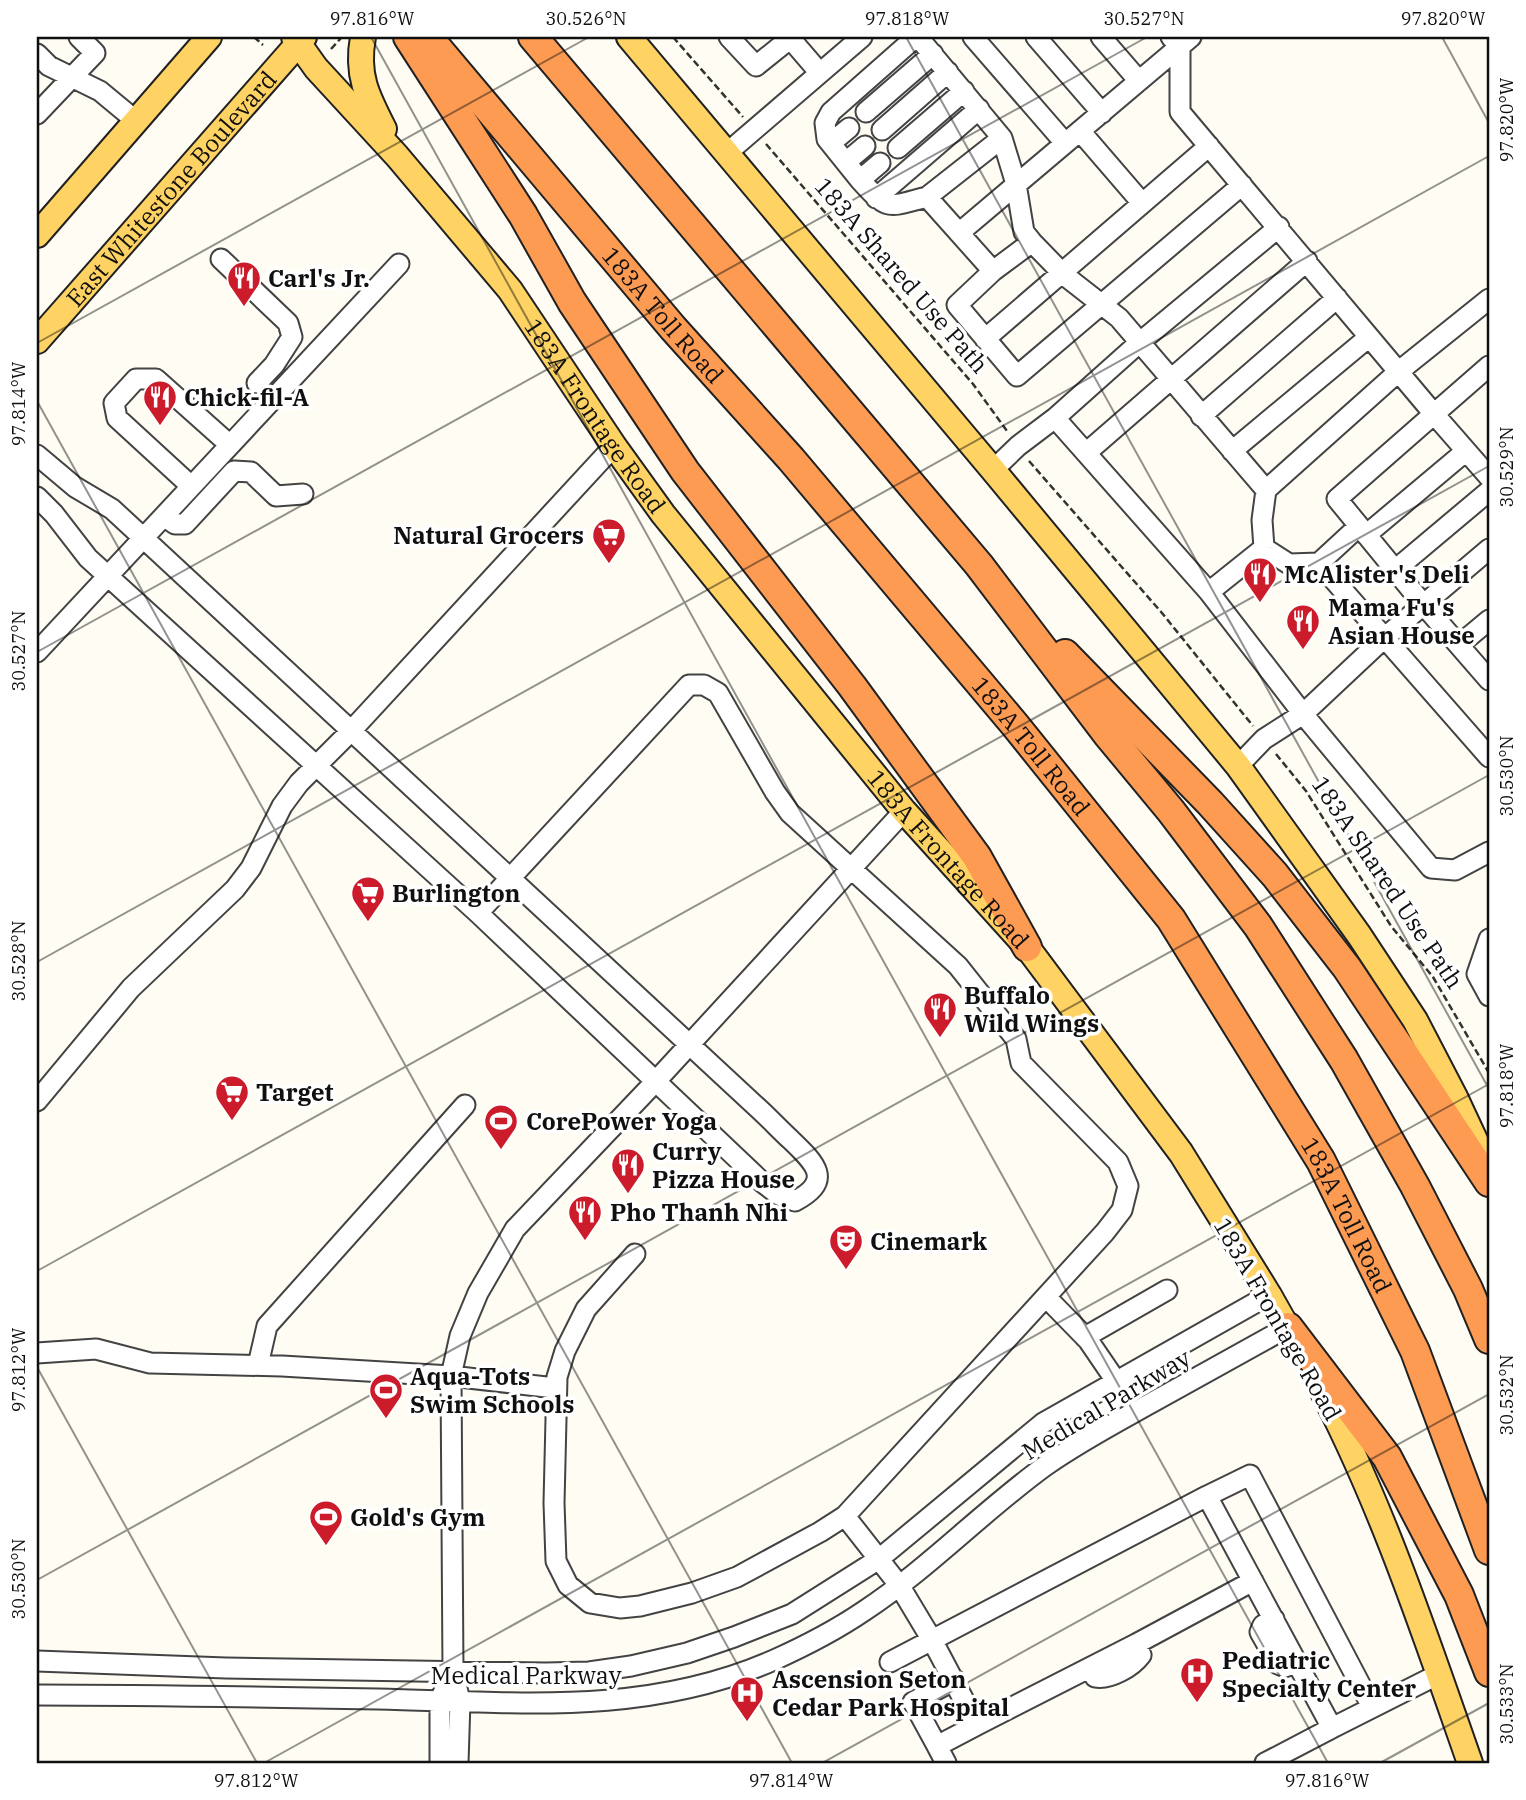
<svg xmlns="http://www.w3.org/2000/svg" width="1526" height="1800" font-family="'IBM Plex Serif',serif">
<style>
.lines{fill:none;stroke-linecap:round;stroke-linejoin:round}
.minor-casing{stroke:#434343;stroke-width:23}
.major-casing{stroke:#212121;stroke-width:28}
.highway-casing{stroke:#212121;stroke-width:32}
.path{stroke:#323232;stroke-width:2.5;stroke-dasharray:7 3.5;stroke-linecap:butt}
.minor{stroke:#fff;stroke-width:19}
.major{stroke:#ffd363;stroke-width:24}
.highway{stroke:#fe9b52;stroke-width:28}
.ticks{fill:none;stroke:#101010;stroke-width:2;stroke-opacity:0.45}
.labels{text-anchor:middle;dominant-baseline:central;stroke-width:7;stroke-linejoin:round;paint-order:stroke}
.street-label{font-size:24px;fill:#101010;stroke:#fff}
.poi-label{font-size:24px;font-weight:bold;fill:#101010;stroke:#fff;text-anchor:start}
.neatline{fill:none;stroke:#101010;stroke-width:2.5}
.ticks-label{font-size:18px;text-anchor:middle;fill:#101010}
</style>
<rect width="100%" height="100%" fill="#fffcf3"/>
<g class="lines">
<g class="minor-casing">
<path id="minor" d="M729,37L756,66L792,37
M789,37L819,72
M918,37L1002,138L1016,184L1024,232L1032,242L1064,275L1119,318L1266,490L1262,520L1264,548L1289,564L1319,563L1489,757
M973,37L1065,143
M1036,37L1102,113
M1101,37L1139,81
M1171,37L1180,47V112L1434,414L1337,499L1423,604L1489,680
M37,54L49,66L100,91L135,120
M866,112L933,54
M37,114L95,53L79,37
M882,130L948,72
M1080,131L1142,203
M1002,138L927,197L993,271L957,305L1017,376L1242,185
M831,143L849,128
M898,148L964,91
M727,153L862,37
M846,162L865,146
M880,163L860,180C889,212 887,207 927,197
M860,180L827,139L825,123L831,112L916,37
M876,198L979,109
M959,233L1191,37
M221,259L288,323L292,337L274,365L257,383
M993,271L1032,242
M985,339L1209,146
M1489,366L1434,414L1489,477
M1201,416L1337,298
M1055,418L1139,343L1279,227
M1232,451L1369,337
M1086,453L1307,261
M37,455L75,487L112,509L125,521L759,1109C770,1119 780,1130 791,1140C815,1163 834,1181 795,1201L779,1195L762,1182L478,913L88,558L54,514L37,497
M993,470L1018,446L1055,418L1209,592L1303,714L1431,868L1455,870L1489,852
M191,486L117,418L114,403L136,379H156L230,445
M1266,490L1398,372L1489,299
M164,516L175,524H185L234,471L251,472L276,496L303,494
M1366,535L1466,451
M1319,563L1358,527
M1395,570L1489,491
M1209,592L1264,548
M1459,645L1489,620
M37,652L399,264
M1238,766L1264,739L1303,714L1383,639L1489,549
M478,913L689,685H704L718,693L775,792L790,813L958,966L1016,1039L1021,1063L1118,1162L1128,1186L1122,1210L1105,1232L845,1516L820,1532L737,1577L692,1593L640,1606L620,1608L590,1603L568,1585L556,1561L554,1503L557,1377L565,1351L586,1309L635,1254
M1489,939L1477,974L1489,996
M37,1101L131,988L235,889L251,868L282,806L299,783L351,731L614,446
M1046,1297L1088,1340L1116,1381
M1085,1337L1167,1290
M37,1353L96,1349L150,1363L282,1366L451,1376L555,1388
M258,1365L267,1326L465,1105
M1207,1496L1250,1475L1372,1707
M845,1516L899,1585L932,1640L1207,1496L1332,1728L1439,1674
M1274,1619L1263,1625L1260,1632L1278,1664L1285,1667L1297,1662
M37,1661L226,1668L546,1673L589,1672L631,1666L687,1653L734,1637L792,1614L879,1559L1043,1423L1269,1295
M890,1662L932,1640L977,1725L937,1746L946,1763
M1090,1668L1095,1677C1110,1680 1132,1667 1141,1655L1136,1644
M37,1695C150,1695 264,1697 378,1699C514,1702 645,1717 774,1660C805,1646 836,1630 864,1611C929,1568 983,1511 1045,1466C1079,1442 1115,1423 1151,1403C1196,1378 1242,1353 1288,1327
M977,1725L1136,1644L1253,1581
M937,1746L913,1702L955,1680
M440,1763V1700L444,1691
M458,1763L460,1701L453,1671L451,1376L460,1336L478,1293L515,1229L656,1081L904,811
M1265,1763L1332,1728"/>
</g>
<g class="major-casing">
<g id="major">
<path id="s1" d="M294,37L316,68L397,156L510,290L614,446L663,514L904,811L1027,947L1181,1153L1269,1295L1296,1343"/>
<path d="M363,37C356,75 367,96 384,129"/>
<path d="M629,37L993,470L1238,766L1359,935L1415,1020L1455,1097L1483,1157"/>
<path d="M37,235L209,37"/>
<path id="s2" d="M37,341L304,37"/>
<path d="M1314,1375C1380,1498 1424,1632 1470,1763"/>
</g>
</g>
<g class="highway-casing">
<g id="highway">
<path d="M408,37L523,215L572,302L685,471L852,686L977,857L1027,947"/>
<path id="s3" d="M428,37L673,328L791,459L1015,725L1171,919L1321,1161L1415,1351L1489,1550"/>
<path d="M533,37L979,565L1108,735L1171,811L1258,926L1344,1060L1415,1186L1468,1289L1489,1339"/>
<path d="M1065,654L1210,803L1275,875L1347,968L1489,1182"/>
<path d="M1288,1327L1387,1457L1459,1595L1489,1672"/>
</g>
</g>
<path class="path" d="M254,37L263,45
M673,37L743,117
M331,49L342,37
M766,144L973,384L1007,431
M1029,461L1162,613L1253,726
M1276,754L1306,791L1391,926L1433,977L1489,1073"/>
<use href="#minor" class="minor"/>
<use href="#major" class="major"/>
<use href="#highway" class="highway"/>
</g>
<path class="ticks" d="M371,37L1328,1763M906,37L1489,1089M1442,37L1489,123M37,343L589,37M37,401L792,1763M37,652L1147,37M37,962L1489,156M37,1271L1489,466M37,1367L257,1763M37,1580L1489,775M264,1763L1489,1084M822,1763L1489,1394M1380,1763L1489,1703"/>
<defs>
<g id="restaurant-pin" transform="scale(1.75)"><path d="M0 17L-7.5 6A9.5 9.5 0 1 1 7.5 6Z" fill="#cc1c2b" stroke="#fff"/><path d="M-5-6h1v4h1v-4h1v4h1v-4h1v5L-1.5 .5V6h-2V.5L-5-1ZM5-6V6H3V1.5H1.5Q1.5-4 5-6Z" fill="#fff"/></g>
<g id="supermarket-pin" transform="scale(1.75)"><path d="M0 17L-7.5 6A9.5 9.5 0 1 1 7.5 6Z" fill="#cc1c2b" stroke="#fff"/><path d="M-6-5.5h2.5l.6 2H6L4.5 2H-2.5L-4.4-4H-6ZM-1.5 3.2a1.3 1.3 0 1 0 .1 0ZM3 3.2a1.3 1.3 0 1 0 .1 0Z" fill="#fff"/></g>
<g id="stadium-pin" transform="scale(1.75)"><path d="M0 17L-7.5 6A9.5 9.5 0 1 1 7.5 6Z" fill="#cc1c2b" stroke="#fff"/><path d="M0-5a6.5 5 0 1 0 0 10a6.5 5 0 1 0 0-10ZM-3.5-1.8h7v3.6h-7Z" fill="#fff"/></g>
<g id="theatre-pin" transform="scale(1.75)"><path d="M0 17L-7.5 6A9.5 9.5 0 1 1 7.5 6Z" fill="#cc1c2b" stroke="#fff"/><path d="M-5-5.5Q0-4 5-5.5V0Q5 5 0 6Q-5 5-5 0ZM-3.3-2.5H-1v1.5H-3.3ZM1-2.5H3.3v1.5H1ZM-2.8 1Q0 5.5 2.8 1Z" fill="#fff"/></g>
<g id="hospital-pin" transform="scale(1.75)"><path d="M0 17L-7.5 6A9.5 9.5 0 1 1 7.5 6Z" fill="#cc1c2b" stroke="#fff"/><path d="M-5-5h3v3.5h4V-5h3V5h-3V1.5h-4V5h-3Z" fill="#fff"/></g>
</defs>
<g fill-rule="evenodd">
<use href="#restaurant-pin" x="244" y="278"/>
<use href="#restaurant-pin" x="160" y="397"/>
<use href="#supermarket-pin" x="609" y="535"/>
<use href="#restaurant-pin" x="1260" y="574"/>
<use href="#restaurant-pin" x="1303" y="621"/>
<use href="#supermarket-pin" x="368" y="893"/>
<use href="#restaurant-pin" x="940" y="1009"/>
<use href="#supermarket-pin" x="232" y="1092"/>
<use href="#stadium-pin" x="501" y="1121"/>
<use href="#restaurant-pin" x="628" y="1165"/>
<use href="#restaurant-pin" x="585" y="1212"/>
<use href="#theatre-pin" x="846" y="1241"/>
<use href="#stadium-pin" x="386" y="1390"/>
<use href="#stadium-pin" x="326" y="1517"/>
<use href="#hospital-pin" x="1197" y="1674"/>
<use href="#hospital-pin" x="747" y="1693"/>
</g>
<g class="labels">
<g class="street-label">
<text stroke="none"><textPath href="#s2" startOffset="203">East Whitestone Boulevard</textPath></text>
<text transform="translate(902 275) rotate(49)">183A Shared Use Path</text>
<text stroke="none"><textPath href="#s3" startOffset="364">183A Toll Road</textPath></text>
<text stroke="none"><textPath href="#s1" startOffset="485">183A Frontage Road</textPath></text>
<text stroke="none"><textPath href="#s3" startOffset="931">183A Toll Road</textPath></text>
<text stroke="none"><textPath href="#s1" startOffset="1052">183A Frontage Road</textPath></text>
<text transform="translate(1388 882) rotate(56)">183A Shared Use Path</text>
<text stroke="none"><textPath href="#s3" startOffset="1498">183A Toll Road</textPath></text>
<text transform="translate(1278 1319) rotate(60)">183A Frontage Road</text>
<text transform="translate(1106 1404) rotate(-31)">Medical Parkway</text>
<text x="526" y="1675">Medical Parkway</text>
</g>
<g class="poi-label">
<text x="268" y="278">Carl's Jr.</text>
<text x="184" y="397">Chick-fil-A</text>
<text x="584" y="535" text-anchor="end">Natural Grocers</text>
<text x="1284" y="574">McAlister's Deli</text>
<text x="1328" y="607">Mama Fu's<tspan x="1328" dy="28">Asian House</tspan></text>
<text x="392" y="893">Burlington</text>
<text x="964" y="995">Buffalo<tspan x="964" dy="28">Wild Wings</tspan></text>
<text x="256" y="1092">Target</text>
<text x="526" y="1121">CorePower Yoga</text>
<text x="652" y="1151">Curry<tspan x="652" dy="28">Pizza House</tspan></text>
<text x="610" y="1212">Pho Thanh Nhi</text>
<text x="870" y="1241">Cinemark</text>
<text x="410" y="1376">Aqua-Tots<tspan x="410" dy="28">Swim Schools</tspan></text>
<text x="350" y="1517">Gold's Gym</text>
<text x="1222" y="1660">Pediatric<tspan x="1222" dy="28">Specialty Center</tspan></text>
<text x="772" y="1679">Ascension Seton<tspan x="772" dy="28">Cedar Park Hospital</tspan></text>
</g>
</g>
<rect width="1526" height="1800" fill="none" stroke="#ffffff" stroke-width="77"/>
<rect x="38" y="38" width="1450" height="1724" class="neatline"/>
<g class="ticks-label">
<text x="372" y="25">97.816°W</text>
<text x="586" y="25">30.526°N</text>
<text x="907" y="25">97.818°W</text>
<text x="1144" y="25">30.527°N</text>
<text x="1443" y="25">97.820°W</text>
<text transform="translate(1507 120) rotate(-90)" y="6">97.820°W</text>
<text transform="translate(19 404) rotate(-90)" y="6">97.814°W</text>
<text transform="translate(1507 467) rotate(-90)" y="6">30.529°N</text>
<text transform="translate(19 651) rotate(-90)" y="6">30.527°N</text>
<text transform="translate(1507 776) rotate(-90)" y="6">30.530°N</text>
<text transform="translate(19 961) rotate(-90)" y="6">30.528°N</text>
<text transform="translate(1507 1086) rotate(-90)" y="6">97.818°W</text>
<text transform="translate(19 1370) rotate(-90)" y="6">97.812°W</text>
<text transform="translate(1507 1395) rotate(-90)" y="6">30.532°N</text>
<text transform="translate(19 1579) rotate(-90)" y="6">30.530°N</text>
<text transform="translate(1507 1704) rotate(-90)" y="6">30.533°N</text>
<text x="256" y="1787">97.812°W</text>
<text x="791" y="1787">97.814°W</text>
<text x="1327" y="1787">97.816°W</text>
</g>
</svg>
